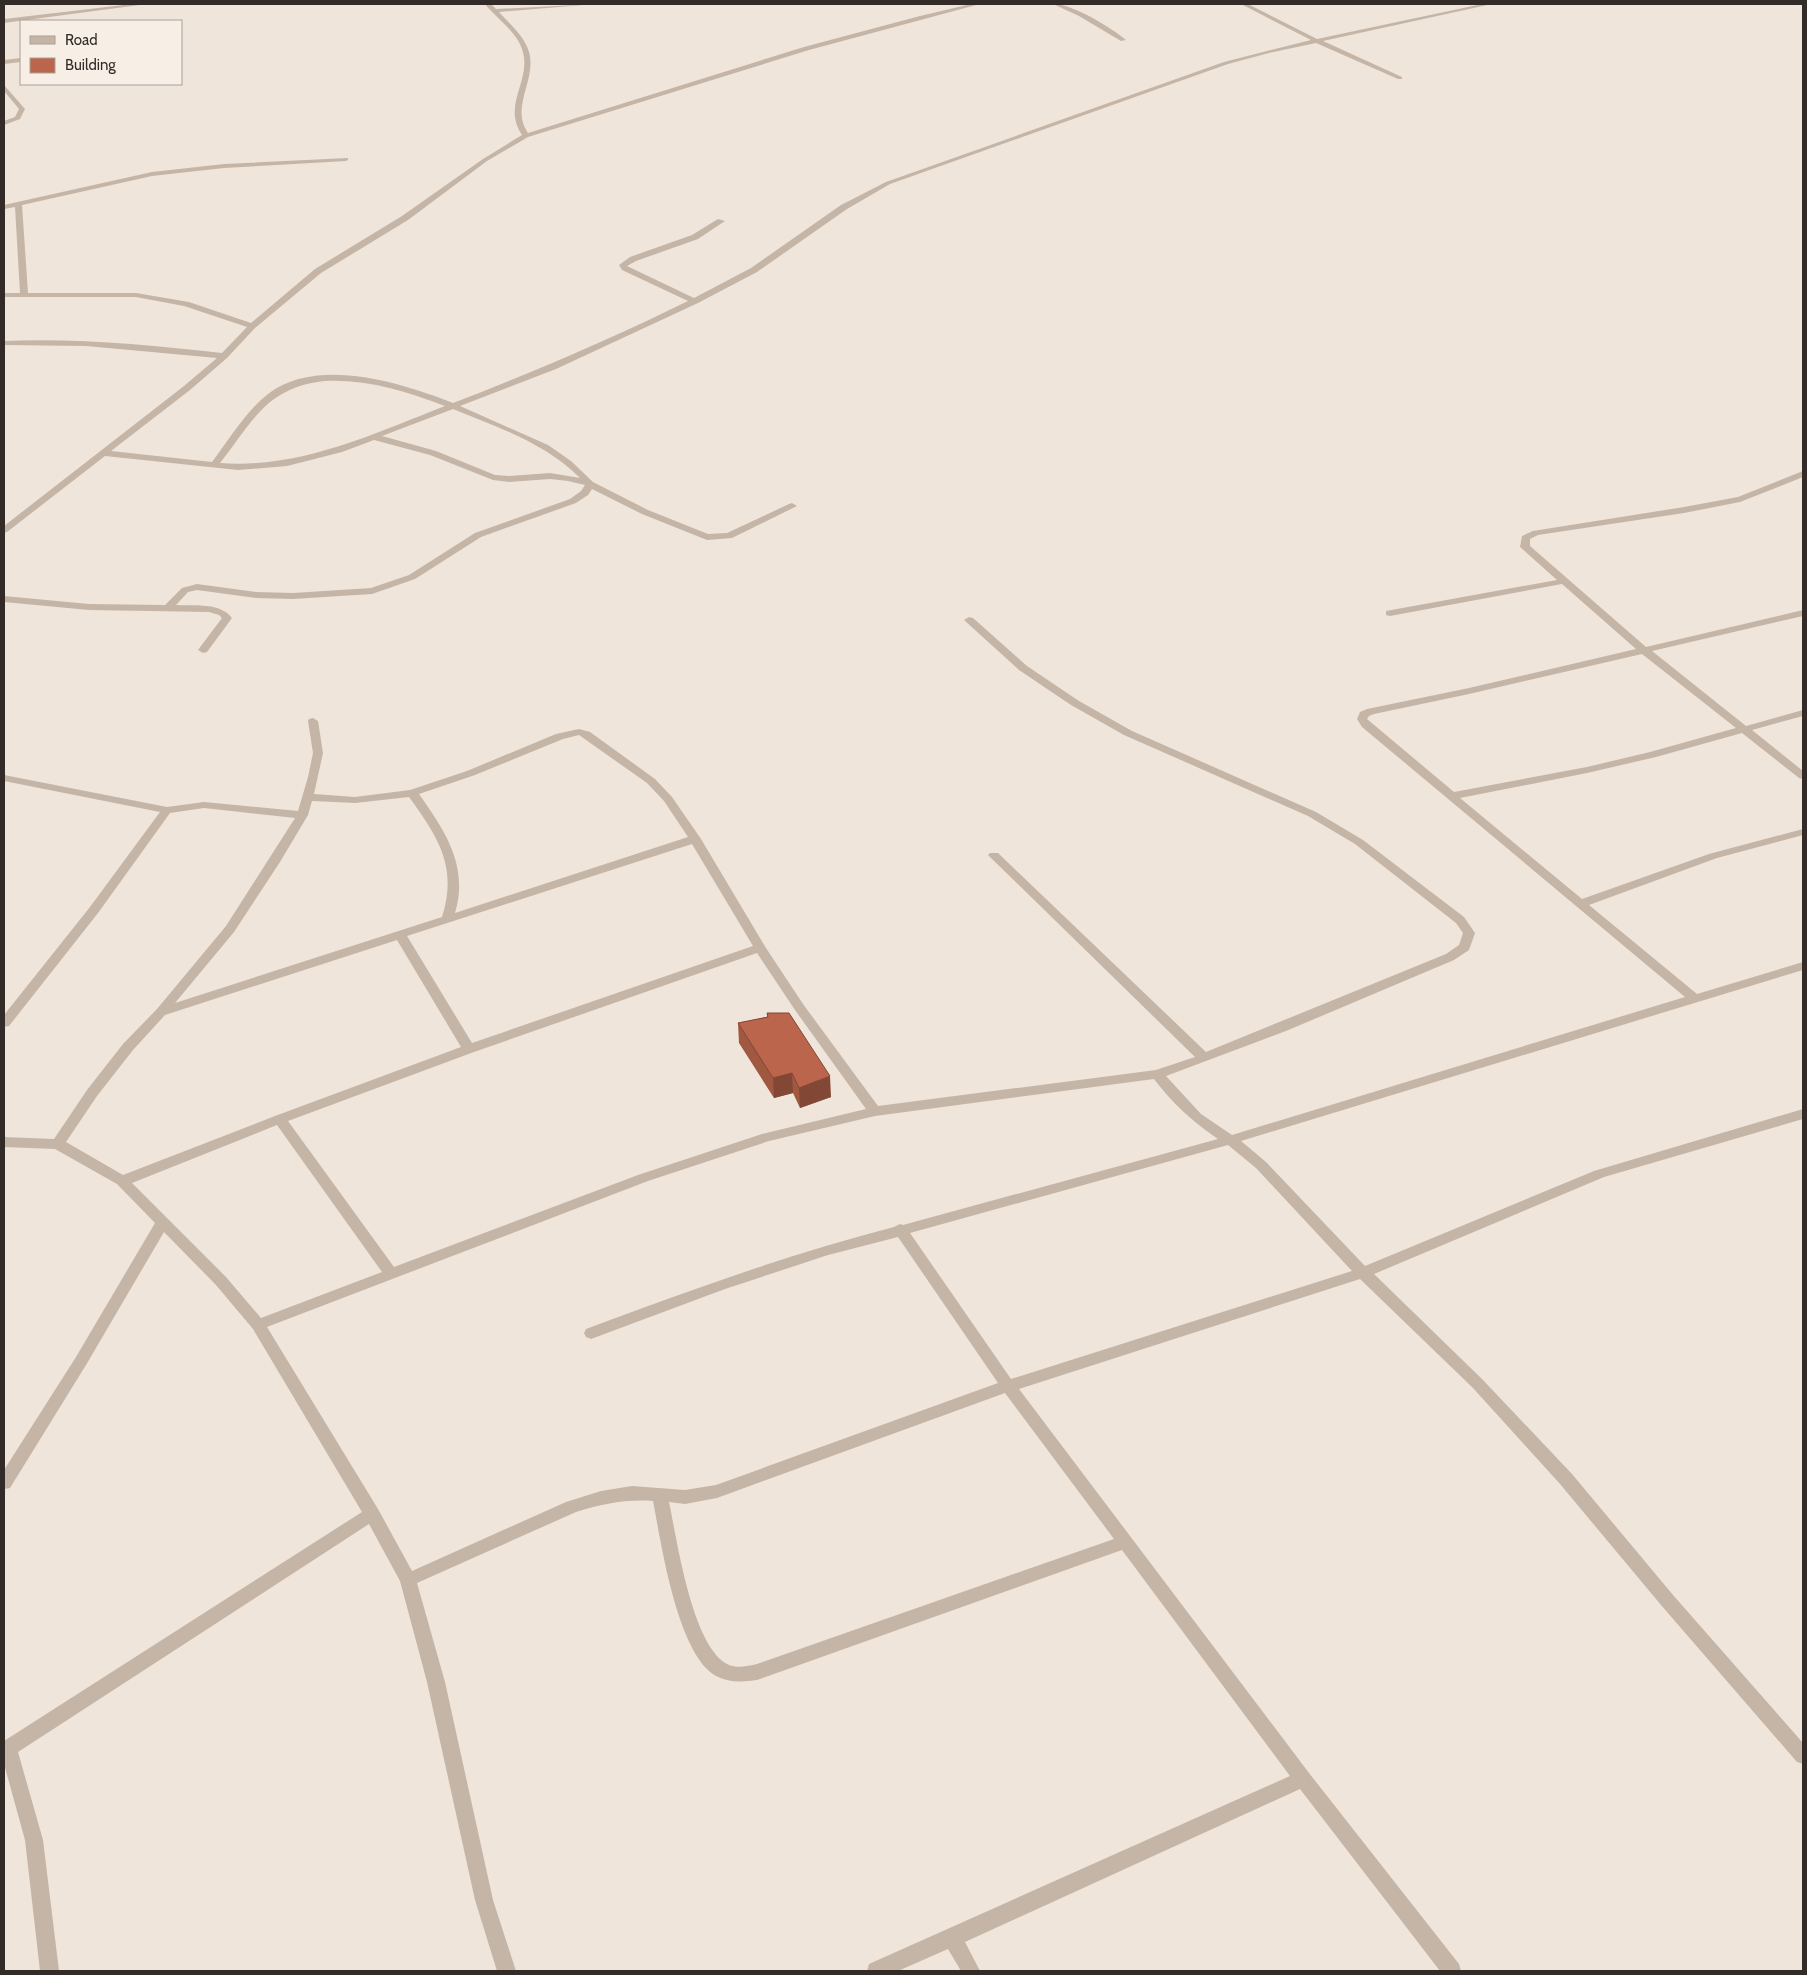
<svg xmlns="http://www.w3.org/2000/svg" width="1807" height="1975" font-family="Cabin,sans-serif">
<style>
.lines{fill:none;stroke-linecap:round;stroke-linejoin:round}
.minor{fill:#c5b5a7;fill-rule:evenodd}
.wall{fill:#a15841}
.shaded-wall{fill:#834735}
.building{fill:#bb664c;stroke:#834735}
</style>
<rect width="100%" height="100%" fill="#efe5da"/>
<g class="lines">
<path class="minor" d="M132,4H147L4,23V19Z
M485,4H491L496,9L595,4L499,12C509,23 523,35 528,49C539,78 509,106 528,133L804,47L920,16L971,4H980L809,50L528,137L487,161L408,220L321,273L255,328L227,358L190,390L111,451L212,462C229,440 245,412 268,394C318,356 401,383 453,403C533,372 611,339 688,301L622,270L619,265L630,257L692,235L718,219L725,221L698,239L636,261L627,266L694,298L751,268L841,205L886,182L1224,62L1311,40L1241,4H1248L1317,39L1482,4H1492L1323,41L1402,77V79H1398L1316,43L1269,53L1228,64L890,184L847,209L757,272L698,303L556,369L460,406L548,445L571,461L593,482L648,510L708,534L727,533L789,504L792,503L797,506L732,538L707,540L642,514L592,489L588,495L576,503L481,537L415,579L372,594L293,599L256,598L197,590L188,592L176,605C194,606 220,602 232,618L207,652L203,653L198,650L222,618L219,615L209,612L89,610L4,602V596L89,604L165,605L182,588L197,584L256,592L293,593L371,588L409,575L475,533L570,499L581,491L585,485L568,481L550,479L509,482L493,480L430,455L374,440L342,452L287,466L238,470L105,456L7,532L4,533V526L184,386L217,358L86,346L4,345V341C77,338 150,345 222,353L247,327L184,306L136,297H4V293H20L15,207L4,209V205L152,172L224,164L348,158V160L346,161L224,168L152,176L22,205L28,293H136L189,302L251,323L315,269L402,216L483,159L522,135C501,104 533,80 522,49C516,31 496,18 485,4ZM324,381C367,379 406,391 445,406C373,434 300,469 220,463C253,421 266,388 324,381ZM453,409C497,427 545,443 580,478L550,473L509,476L495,475L436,451L382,436Z
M1053,4C1071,3 1112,28 1126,40L1121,41L1079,16Z
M21,58V62L4,64V60Z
M4,85L25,109L20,119L4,125V121L15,117L19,109L4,91Z
M1803,471V477L1740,502L1684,513L1538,535L1530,539V546L1646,647L1803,610V616L1652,651L1746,726L1803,710V716L1752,730L1803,771V779L1799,778L1742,733L1656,757L1587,773L1460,798L1582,899L1709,854L1803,829V835L1717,858L1589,905L1697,994L1803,962V970L1241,1141L1266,1162L1365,1266L1594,1171L1803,1109V1119L1604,1177L1374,1274L1483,1380L1572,1474L1673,1595L1803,1743V1764L1797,1762L1661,1605L1560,1484L1473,1388L1360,1279L1019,1389L1309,1773L1459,1964L1461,1971H1440L1300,1789L965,1942L980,1971H961L948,1949L898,1971H867L869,1964L1290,1776L1122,1550L757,1680C743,1682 729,1683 716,1676C677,1654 661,1542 653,1501C626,1499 602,1504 576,1512L417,1583L445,1682L493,1900L516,1971H497L475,1900L427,1682L400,1581L369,1524L18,1752L43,1840L59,1971H40L25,1840L4,1764V1741L362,1512L253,1329L216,1285L164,1232L86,1365L10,1488L4,1489V1470L76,1357L155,1223L117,1184L55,1149L4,1147V1137L54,1139L87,1090L123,1044L157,1009L226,926L295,818L204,808L170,813L98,913L9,1026L4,1027V1015L90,907L160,812L4,781V775L167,807L204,802L298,811L308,777L313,753L308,721L309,719L313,718L318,721L323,753L314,794L355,797L410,790L467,771L556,734L579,729L590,732L655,779L672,797L701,839L766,948L803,1004L878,1106L1156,1070L1195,1057L990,857L988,855L990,853H998L1206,1052L1446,954L1459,945L1463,933L1456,923L1355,844L1308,816L1124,735L1071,705L1019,670L964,620L969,617L973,618L1027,666L1079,701L1132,731L1316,812L1363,840L1464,917L1475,933L1469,950L1454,960L1286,1031L1166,1076L1201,1114L1232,1135L1685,997L1362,727L1357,719L1360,712L1367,709L1469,688L1636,649L1562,584L1390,616L1386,615V611L1557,580L1520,547L1522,536L1533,531L1684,507L1738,497ZM1642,654L1736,728L1650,752L1587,767L1454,792L1367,719L1369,716L1374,714L1469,694ZM579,735L647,783L664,801L688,837L455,913C469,866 445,831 419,794L475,775L563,739ZM409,797C438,837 458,867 442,917L175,1003L234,932L280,862L308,815L312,801L355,803ZM692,844L753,946L472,1043L407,936ZM397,940L461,1047L275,1116L123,1175L66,1142L97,1096L133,1050L165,1015ZM757,953L795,1010L866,1109L762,1134L638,1175L394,1267L288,1121L474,1052ZM1154,1079C1174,1105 1191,1120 1218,1139L903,1225L900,1224L894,1227C789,1254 688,1291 586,1329L584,1333L586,1337L591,1339L725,1289L828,1255L898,1237L998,1383L716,1485L685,1490L632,1486L601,1491L566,1502L412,1571L378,1509L267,1327L648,1181L769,1141L875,1116ZM277,1125L382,1272L261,1318L226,1277L132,1183ZM1228,1145L1256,1168L1352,1271L1011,1379L910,1233ZM1005,1393L1114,1539L757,1664C748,1666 735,1669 727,1664C692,1645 677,1540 669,1502L685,1504L717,1498Z"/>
</g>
<path class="wall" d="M767,1013L831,1097L800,1108L793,1093L774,1098L739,1043L738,1023L767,1017Z"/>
<path class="shaded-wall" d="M792,1073L793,1093L774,1098L773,1078Z
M830,1076L831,1097L800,1108L799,1088Z"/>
<path class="building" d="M767,1013H789L830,1076L799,1088L792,1073L773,1078L738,1023L768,1017Z"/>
<rect width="1807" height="1975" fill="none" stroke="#332b27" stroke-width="10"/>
<rect x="20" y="20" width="162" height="65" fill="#f7efe6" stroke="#a9a19a"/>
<rect x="30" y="36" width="25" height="8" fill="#c5b5a7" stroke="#a9a19a"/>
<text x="65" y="45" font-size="15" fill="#332b27">Road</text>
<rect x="30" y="58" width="25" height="15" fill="#bb664c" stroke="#a9a19a"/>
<text x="65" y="70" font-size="15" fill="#332b27">Building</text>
</svg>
